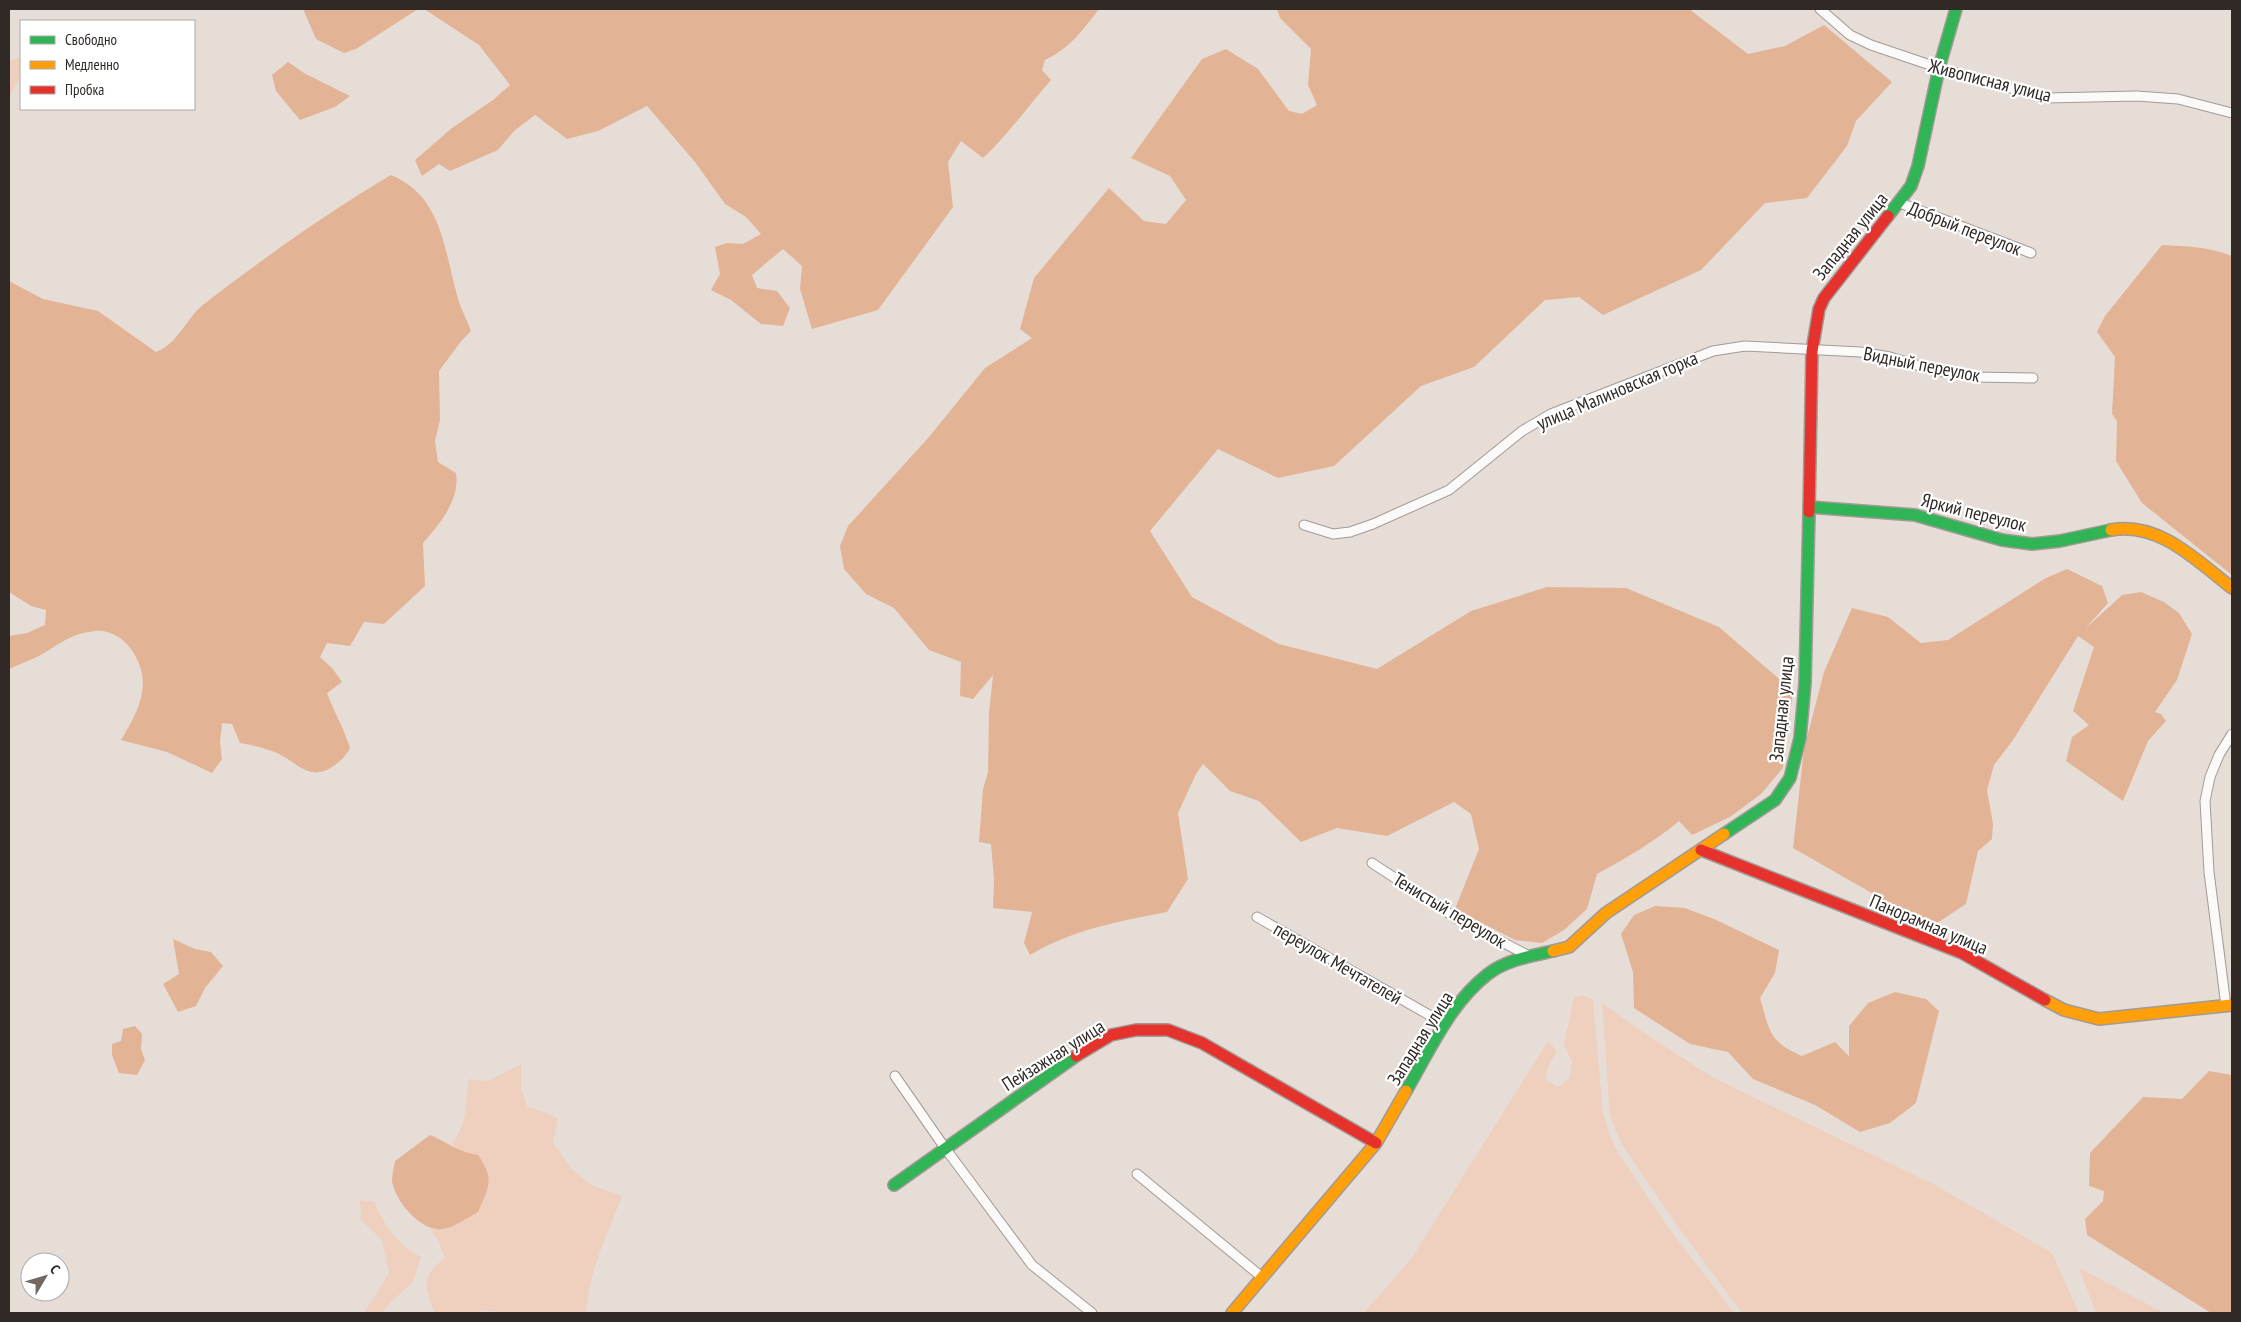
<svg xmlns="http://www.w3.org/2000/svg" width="2241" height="1322" font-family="'PT Sans Narrow',sans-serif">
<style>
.green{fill:#efcfbd}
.forest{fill:#e3b396}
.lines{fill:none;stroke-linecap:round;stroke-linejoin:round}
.street-casing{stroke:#a29a96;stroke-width:11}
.fast-casing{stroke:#a29a96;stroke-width:14}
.slow-casing{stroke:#a29a96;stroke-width:14}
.jam-casing{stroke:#a29a96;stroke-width:14}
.street{stroke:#fbfaf9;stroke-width:9}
.fast{stroke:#30b455;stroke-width:11}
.slow{stroke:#ff9f0a;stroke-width:11}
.jam{stroke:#e5322d;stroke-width:11}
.labels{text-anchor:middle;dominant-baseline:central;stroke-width:4.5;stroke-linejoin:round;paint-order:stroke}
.street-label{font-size:19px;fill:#302925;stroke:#fff}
</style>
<rect width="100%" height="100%" fill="#e7ddd7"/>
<path class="green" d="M21,57V76L9,97V61Z
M1584,995L1593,1000L1603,1114L1611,1138L1619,1154L1670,1230L1734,1313H1364L1411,1259L1548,1041L1557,1051L1548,1067L1546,1080L1558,1087L1569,1079L1572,1062L1564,1044L1574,997Z
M1602,1003L1653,1039L1714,1078L1935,1185L2052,1253L2079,1313H1742L1676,1224L1621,1143L1610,1116Z
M521,1064V1087L527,1106L558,1118L553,1143L572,1169L591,1185L622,1196C607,1236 589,1270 586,1313H507L485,1310L473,1313H435C425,1288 420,1276 445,1258L439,1242L430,1229H444L460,1221L468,1154L458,1150L452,1144C469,1120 464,1106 469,1079L489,1081Z
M360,1200L374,1202C385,1226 397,1244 421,1257L413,1282L391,1302L382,1313H364L389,1273L382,1240L361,1220Z
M2079,1268L2164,1313H2096Z"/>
<path class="forest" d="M303,9H418L356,49L344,53L316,39Z
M424,9H1099C1084,29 1069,49 1045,60L1042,70L1051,80C1028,106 1008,135 983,158L961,141L948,162L953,207L878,310L812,329L800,289L802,266L783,249L752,275L757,288L777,291L790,308L783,326L761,324L731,300L711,290L720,274L715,247L727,243L743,244L761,234L746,217L725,204L695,162L647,106L598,131L567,139L535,115L514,131L498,150L450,171L439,164L422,176L415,160L452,128L493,100L510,85L479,45Z
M1277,9H1689L1748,54L1785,46L1824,25L1892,82L1856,121L1847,146L1807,198L1765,203L1701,270L1603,315L1579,297L1545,300L1474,367L1421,386L1334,466L1278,478L1218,449L1150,531L1192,597L1279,644L1377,669L1471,611L1547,587L1626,588L1719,627L1793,691L1783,768L1761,794L1730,817L1692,835L1679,821C1654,842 1626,858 1597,874L1587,909L1564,930L1542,943L1515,940L1455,909L1479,849L1471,814L1454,802L1387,836L1337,828L1301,842L1259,801L1230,791L1203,764L1196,774L1178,813L1188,879L1167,912C1119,921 1072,930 1030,955L1024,943L1032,912L993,908L994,879L991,844L979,842L983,789L988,772L989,714L993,675L973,699L960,696L961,662L929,650L894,608L866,594L844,569L840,546L848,526L929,437L985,368L1032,338L1020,329L1034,278L1109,188L1144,221L1166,224L1186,200L1170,176L1131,158L1202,59L1226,49L1258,69L1289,111L1302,114L1317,105L1308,85L1311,49L1280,18Z
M288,62L304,73L350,96L335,107L300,120L276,91L272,75Z
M391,175C442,196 444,249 457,295C460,308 467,319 471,331L462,340L439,371L440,420L435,441L438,462L456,473C460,500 440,524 423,543L425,586L384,624L364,622L350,646L327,643L320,657L333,669L342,682L327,693C334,712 344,728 350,748C345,757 341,761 332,767C309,782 297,762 277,753C264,748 253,745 240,743L232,724L222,723L220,742L222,759L212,773L167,752L121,740C142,706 155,676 126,643C119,636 106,629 95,631C67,634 60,645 37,657C28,661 18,665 9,669V636L27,633L45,625L46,610L31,606L9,592V281L43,299L98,311L156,352C179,343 186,318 204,304C264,258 325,214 391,175Z
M2162,245C2186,246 2210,247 2232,256V575L2142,503L2116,461L2117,421L2112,414L2115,357L2097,332L2105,316Z
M2067,569L2102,586L2108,603L2085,629L2122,595L2141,592L2164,602L2179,613L2192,634L2177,680L2155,712L2161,714L2166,721L2148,741L2123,801L2066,761L2072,737L2089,725L2073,711L2094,647L2078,636L2013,740L1994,765L1987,790L1993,824L1992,839L1978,851L1966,904L1931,927L1793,848L1804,749L1824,672L1852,608L1888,617L1921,643L1948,640L2046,578Z
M1655,906L1685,908L1714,919L1779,950L1775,973L1760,998C1770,1031 1768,1041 1802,1056L1835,1042L1849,1056V1026L1868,1003L1895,992L1926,999L1939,1011L1916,1103L1890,1123L1860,1132L1815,1105L1753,1079L1728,1052L1690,1044L1634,1008L1633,972L1621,934L1634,915Z
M173,939L195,949L211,952L223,966L205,988L196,1006L178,1012L163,984L179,974Z
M135,1026L142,1034L141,1049L145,1060L137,1075L119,1073L112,1055V1044L121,1041L123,1029Z
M2209,1071L2232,1075V1313H2211L2087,1235L2085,1219L2103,1201L2104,1191L2089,1186L2090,1153L2143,1097L2182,1099Z
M430,1135C447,1142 460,1153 478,1155C495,1180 489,1186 478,1212C468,1217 454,1228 442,1229C421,1232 395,1201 392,1181C392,1175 394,1167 395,1161Z"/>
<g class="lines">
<g class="street-casing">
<path id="street" d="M1820,9L1850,35L1871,45L1939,68L2046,98L2137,96L2178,99L2232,113
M1900,203L2031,253
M1304,525L1333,534L1350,532L1373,524L1449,490L1522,431L1551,414L1713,351L1745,346L1860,352L1890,357L1933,370L1974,377L2033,378
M1372,863L1456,918L1529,956
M1257,917L1445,1024
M2226,1006L2209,872L2205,801L2210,777L2219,755L2232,734
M895,1076L945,1148L1032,1265L1092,1313
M1137,1174L1263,1278"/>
</g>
<g class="fast-casing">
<path id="fast" d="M1888,216L1911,186L1918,166L1939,68L1956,9
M1809,507L1915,515L2002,540L2032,544L2060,541L2111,530
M1724,834L1775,800L1790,778L1800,738L1805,683L1809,512
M1406,1091C1429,1052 1450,1003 1488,974C1506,960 1531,956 1553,951
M894,1185L1076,1056"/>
</g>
<g class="slow-casing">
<path id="slow" d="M2111,530C2159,521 2197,561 2232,588
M1553,951L1569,947L1606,913L1724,834
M2045,1000L2064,1010L2099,1019L2232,1005
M1232,1313L1376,1143L1406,1091"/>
</g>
<g class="jam-casing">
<path id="jam" d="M1809,512L1812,351L1819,309L1824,298L1888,216
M1701,850L1962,953L2045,1000
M1076,1056L1111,1035L1136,1030H1168L1202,1043L1376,1143"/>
</g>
<use href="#street" class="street"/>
<use href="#fast" class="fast"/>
<use href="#slow" class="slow"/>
<use href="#jam" class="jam"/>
</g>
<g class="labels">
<g class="street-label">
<text transform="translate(1990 80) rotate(14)">Живописная улица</text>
<text transform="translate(1965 228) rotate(21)">Добрый переулок</text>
<text transform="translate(1850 236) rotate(-51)">Западная улица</text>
<text transform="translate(1922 364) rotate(11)">Видный переулок</text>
<text transform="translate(1617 390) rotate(-23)">улица Малиновская горка</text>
<text transform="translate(1974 512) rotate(14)">Яркий переулок</text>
<text transform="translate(1781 709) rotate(-84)">Западная улица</text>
<text transform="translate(1450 910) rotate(31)">Тенистый переулок</text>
<text transform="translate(1929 924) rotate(23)">Панорамная улица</text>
<text transform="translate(1338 963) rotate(30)">переулок Мечтателей</text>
<text transform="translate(1420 1038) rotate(-58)">Западная улица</text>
<text transform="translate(1053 1055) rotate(-32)">Пейзажная улица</text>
</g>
</g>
<rect width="2241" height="1322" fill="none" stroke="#302925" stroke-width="20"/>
<rect x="20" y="20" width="175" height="90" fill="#ffffff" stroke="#aca9a8"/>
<rect x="30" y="36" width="25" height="8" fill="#30b455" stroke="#aca9a8"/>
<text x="65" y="45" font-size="15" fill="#302925">Свободно</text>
<rect x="30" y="61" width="25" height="8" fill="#ff9f0a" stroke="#aca9a8"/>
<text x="65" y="70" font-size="15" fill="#302925">Медленно</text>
<rect x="30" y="86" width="25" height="8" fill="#e5322d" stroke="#aca9a8"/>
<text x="65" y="95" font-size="15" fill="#302925">Пробка</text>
<g transform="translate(45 1277) rotate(52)"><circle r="24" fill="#ffffff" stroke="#aca9a8"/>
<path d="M0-4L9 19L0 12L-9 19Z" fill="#706863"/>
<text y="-8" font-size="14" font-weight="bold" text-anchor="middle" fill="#302925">С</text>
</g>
</svg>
